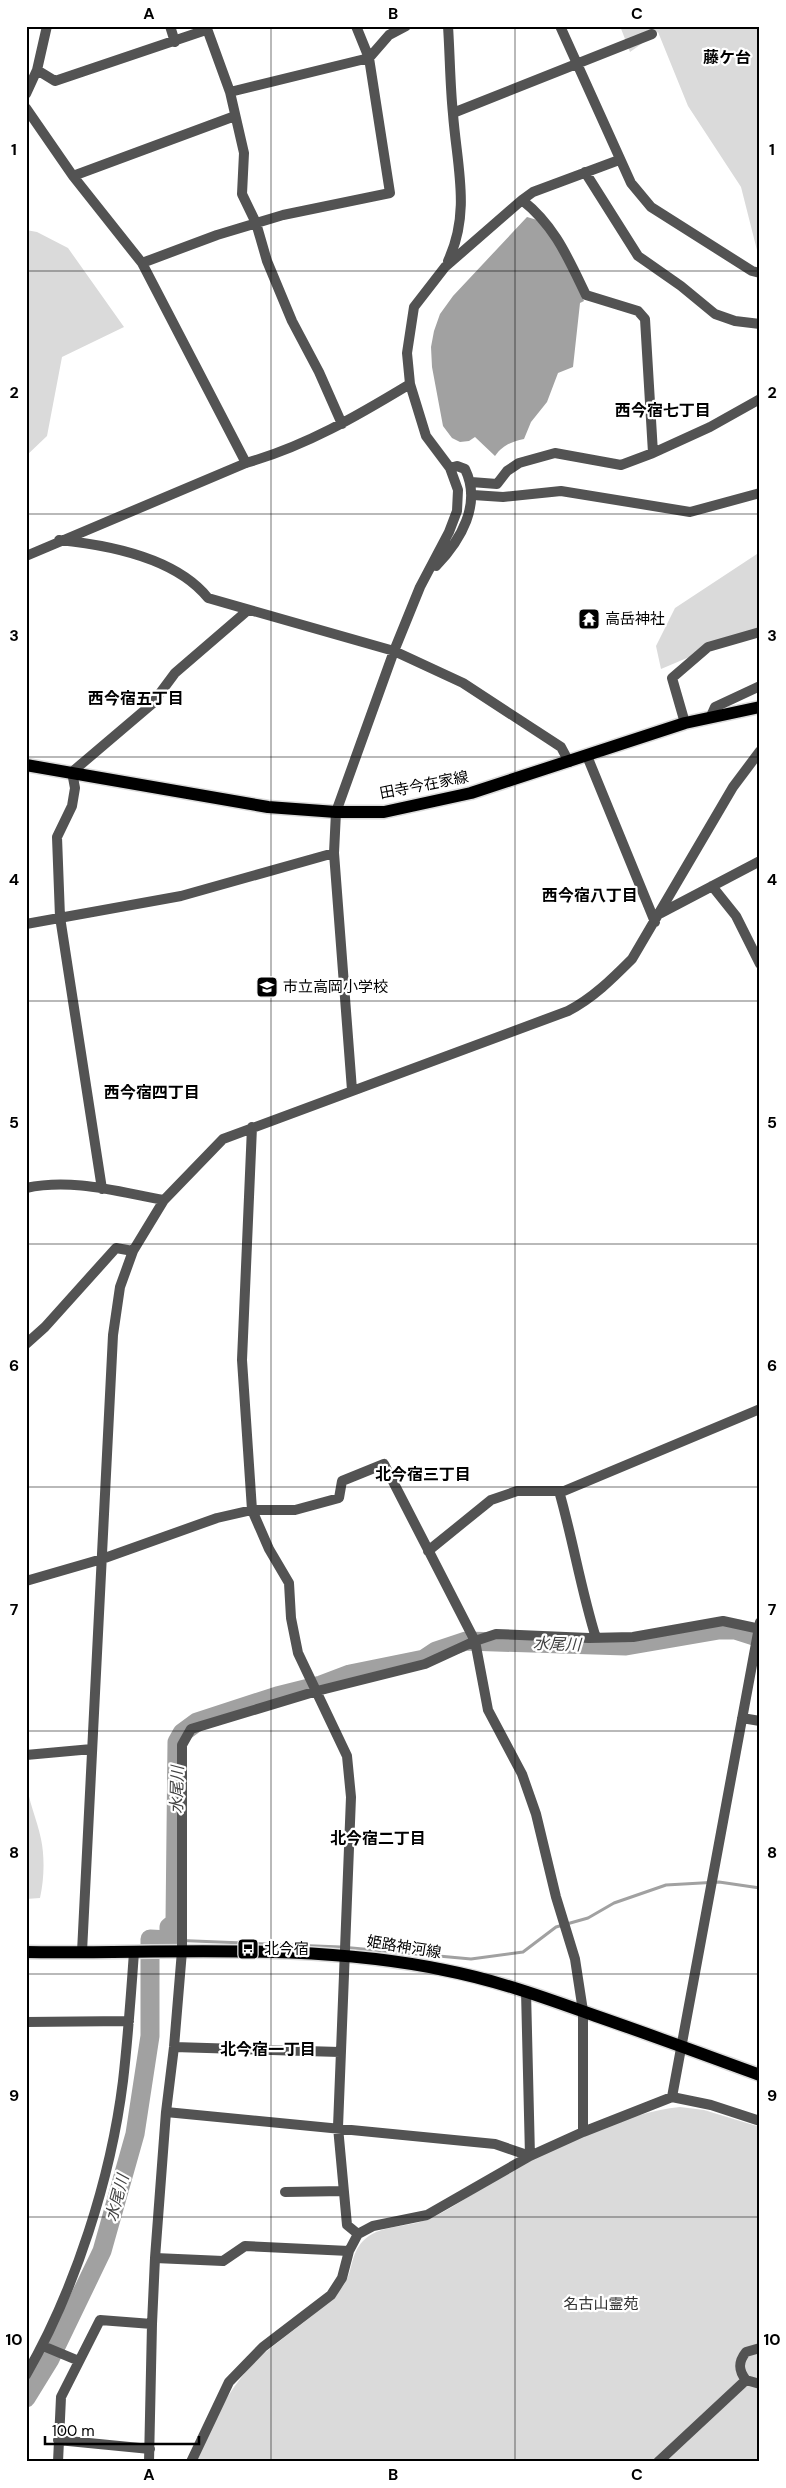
<svg xmlns="http://www.w3.org/2000/svg" width="786" height="2488" font-family="'DM Sans','Noto Sans JP',sans-serif">
<style>
.green{fill:#dadada}
.water{fill:#a1a1a1}
.lines{fill:none;stroke-linecap:round;stroke-linejoin:round}
.stream{stroke:#a1a1a1;stroke-width:3}
.river{stroke:#a1a1a1;stroke-width:19}
.major-casing{stroke:#dbdbdb;stroke-width:15}
.minor{stroke:#535353;stroke-width:10}
.major{stroke:#000;stroke-width:12}
.grid{fill:none;stroke:#000;stroke-width:1;stroke-opacity:0.55}
.labels{text-anchor:middle;dominant-baseline:central;stroke-width:4.5;stroke-linejoin:round;paint-order:stroke}
.poi-label{font-size:15px;fill:#000;stroke:#fff;text-anchor:start}
.street-label{font-size:15px;fill:#000;stroke:#fff}
.park-label{font-size:15px;fill:#313131;stroke:#fff}
.neighbourhood-label{font-size:16px;font-weight:bold;fill:#000;stroke:#fff}
.water-label{font-size:16px;font-style:italic;fill:#424242;stroke:#fff}
.neatline{fill:none;stroke:#000;stroke-width:2}
.grid-label{font-size:16px;text-anchor:middle;font-weight:bold;fill:#000}
</style>
<rect width="100%" height="100%" fill="#fff"/>
<path class="green" d="M620,26H760V262L741,187L688,106L658,32L630,52Z
M26,230L37,232L68,248L124,327L62,357L47,436L26,456Z
M760,552V627L661,669L656,646L675,608Z
M26,1779C28,1801 37,1819 41,1839C45,1858 44,1880 40,1898L26,1899Z
M680,2107L704,2110L760,2127V2462H194C211,2426 230,2384 260,2357C285,2335 323,2311 343,2286C353,2273 350,2254 363,2241C379,2225 402,2228 423,2221C449,2212 473,2192 498,2178C550,2150 622,2113 680,2107Z"/>
<path class="water" d="M527,217L544,222L567,261L584,301L580,303L573,367L558,373L547,402L531,422L524,439C511,442 503,445 495,456L475,437L469,441L460,442L452,438L443,426L432,367L431,347L434,331L440,314L453,296Z"/>
<g class="lines">
<path class="stream" d="M169,1940L341,1947L471,1959L523,1952L556,1927L588,1918L614,1903L666,1885L719,1882L760,1888"/>
<path class="river" d="M26,2398L50,2359L102,2251L135,2134L150,2036V1939L169,1940V1927L175,1922L177,1742L182,1733L197,1722L277,1696L321,1685L350,1674L424,1659L436,1651L466,1641L626,1646L719,1630H735L760,1638"/>
<g class="major-casing">
<path id="major" d="M26,765L268,807L336,812H384L471,793L685,723L760,707
M26,1952C165,1954 308,1942 444,1970C496,1980 546,1998 596,2016C651,2035 705,2055 760,2075"/>
</g>
<path class="minor" d="M170,26L175,42
M206,26L230,92L244,153L242,194L256,223L267,261L292,321L319,372L342,424
M560,26L631,183L651,207L752,271L760,273
M37,70L55,81L206,30
M230,92L369,58L389,35L406,26
M26,94L37,70L47,26
M26,108L73,176L142,263L246,463
M453,113L652,34
M585,172L638,256L681,286L715,314L735,321L760,324
M73,176L235,116
M522,200C555,226 568,258 586,295L638,311L645,319L653,453
M448,261C471,212 457,167 453,114C450,85 450,56 448,26
M142,263L217,235L283,215L390,193L369,58L356,26
M471,482L497,484L507,471L519,463L555,453L621,465L653,453L710,427L760,399
M473,495L503,497L561,491L690,512L760,493
M59,540C109,545 176,558 208,598L394,651L463,683L561,747L569,762
M26,556L246,463C306,446 357,416 410,384
M436,566C461,540 482,504 465,469L457,466L450,468
M711,716L715,707L760,686
M685,723L672,678L708,647L760,632
M587,756L655,922
M712,886L736,916L760,964
M661,913L760,861
M26,924L181,896L334,853
M352,1090L334,853L336,812L394,651L420,587L449,532L457,511L458,490L450,468L426,436L410,384L407,353L414,307L445,267L522,200L533,192L619,160
M252,1127L242,1360L252,1510L269,1549L289,1583L291,1618L298,1653L347,1756L351,1797L338,2127L347,2225L358,2234
M26,1188C73,1178 118,1192 164,1200
M102,1189L60,917L57,837L72,806L75,788L72,772L152,704L175,673L247,611
M26,1344L45,1327L116,1248L133,1251
M559,1491C573,1540 581,1590 596,1638
M428,1551L491,1500L517,1491H564L760,1409
M26,1581L102,1559L217,1518L252,1510H295L339,1498L342,1481L384,1464L475,1641L425,1664L317,1691L191,1729L182,1745V1951L174,2047L166,2112L155,2258L152,2324L149,2462
M742,1718L760,1721
M26,1755L92,1749
M82,1952L113,1335L120,1287L133,1251L164,1200L223,1139L568,1011C593,998 612,979 632,959L733,787L760,751
M26,2022L129,2021
M174,2047L340,2052
M672,2097L711,2105L760,2121
M166,2112L495,2144L530,2156L526,1991
M583,2132V2011L575,1959L556,1897L536,1814L522,1774L488,1710L475,1641L496,1634L589,1638L633,1637L723,1621L760,1629
M285,2192L344,2191
M155,2258L223,2261L245,2246L349,2251
M43,2346L79,2361
M760,2348L746,2352C738,2362 738,2370 746,2380L760,2384
M26,2375C75,2290 111,2178 123,2081C128,2038 131,1995 134,1952
M58,2440L150,2449
M58,2462L61,2397L100,2320L152,2324
M191,2462L229,2382L263,2347L331,2295L342,2278L349,2251L358,2234L373,2226L427,2215L530,2156L583,2132L672,2097L760,1622
M658,2462L746,2380"/>
<use href="#major" class="major"/>
</g>
<path class="grid" d="M271,26V2462M515,26V2462M26,271H760M26,514H760M26,757H760M26,1001H760M26,1244H760M26,1487H760M26,1731H760M26,1974H760M26,2217H760"/>
<defs>
<g id="temple-square" transform="scale(1.125)"><rect x="-9" y="-9" width="18" height="18" rx="4" fill="#000" stroke="#fff"/><path d="M0-6L5-2H3V0L6.5 2.5H4V6H1.5V3h-3V6H-4V2.5H-6.5L-3 0V-2H-5Z" fill="#fff"/></g>
<g id="school-square" transform="scale(1.125)"><rect x="-9" y="-9" width="18" height="18" rx="4" fill="#000" stroke="#fff"/><path d="M0-5L7-2L0 1L-7-2ZM-4 1L0 2.5L4 1V4Q0 6-4 4Z" fill="#fff"/></g>
<g id="bus-square" transform="scale(1.125)"><rect x="-9" y="-9" width="18" height="18" rx="4" fill="#000" stroke="#fff"/><path d="M-5-6H5V4H4V6H2V4H-2V6H-4V4H-5ZM-3.5-4V0h7V-4ZM-3.5 1.2v1.5H-2V1.2ZM2 1.2v1.5H3.5V1.2Z" fill="#fff"/></g>
</defs>
<g fill-rule="evenodd">
<use href="#temple-square" x="589" y="619"/>
<use href="#school-square" x="267" y="987"/>
<use href="#bus-square" x="248" y="1949"/>
</g>
<g class="labels">
<g class="poi-label">
<text x="605" y="619">高岳神社</text>
<text x="283" y="987">市立高岡小学校</text>
<text x="264" y="1949">北今宿</text>
</g>
<g class="street-label">
<text transform="translate(424 785) rotate(-11)">田寺今在家線</text>
<text transform="translate(404 1947) rotate(9)">姫路神河線</text>
</g>
<g class="park-label">
<text x="601" y="2304">名古山霊苑</text>
</g>
<g class="neighbourhood-label">
<text x="727" y="57">藤ケ台</text>
<text x="663" y="410">西今宿七丁目</text>
<text x="136" y="698">西今宿五丁目</text>
<text x="590" y="895">西今宿八丁目</text>
<text x="152" y="1092">西今宿四丁目</text>
<text x="423" y="1474">北今宿三丁目</text>
<text x="378" y="1838">北今宿二丁目</text>
<text x="268" y="2049">北今宿一丁目</text>
</g>
<g class="water-label">
<text transform="translate(557 1644) rotate(2)">水尾川</text>
<text transform="translate(177 1790) rotate(-89)">水尾川</text>
<text transform="translate(117 2198) rotate(-75)">水尾川</text>
</g>
</g>
<rect width="786" height="2488" fill="none" stroke="#ffffff" stroke-width="55"/>
<path d="M45 2436v8h154v-8" fill="none" stroke="#000000" stroke-width="2.5"/>
<text x="52" y="2436" font-size="15" fill="#000000" stroke="#ffffff" stroke-width="4" paint-order="stroke">100 m</text>
<rect x="28" y="28" width="730" height="2432" class="neatline"/>
<g class="grid-label">
<text x="149" y="19">A</text>
<text x="393" y="19">B</text>
<text x="637" y="19">C</text>
<text x="14" y="155">1</text>
<text x="772" y="155">1</text>
<text x="14" y="398">2</text>
<text x="772" y="398">2</text>
<text x="14" y="641">3</text>
<text x="772" y="641">3</text>
<text x="14" y="885">4</text>
<text x="772" y="885">4</text>
<text x="14" y="1128">5</text>
<text x="772" y="1128">5</text>
<text x="14" y="1371">6</text>
<text x="772" y="1371">6</text>
<text x="14" y="1615">7</text>
<text x="772" y="1615">7</text>
<text x="14" y="1858">8</text>
<text x="772" y="1858">8</text>
<text x="14" y="2101">9</text>
<text x="772" y="2101">9</text>
<text x="14" y="2345">10</text>
<text x="772" y="2345">10</text>
<text x="149" y="2480">A</text>
<text x="393" y="2480">B</text>
<text x="637" y="2480">C</text>
</g>
</svg>
